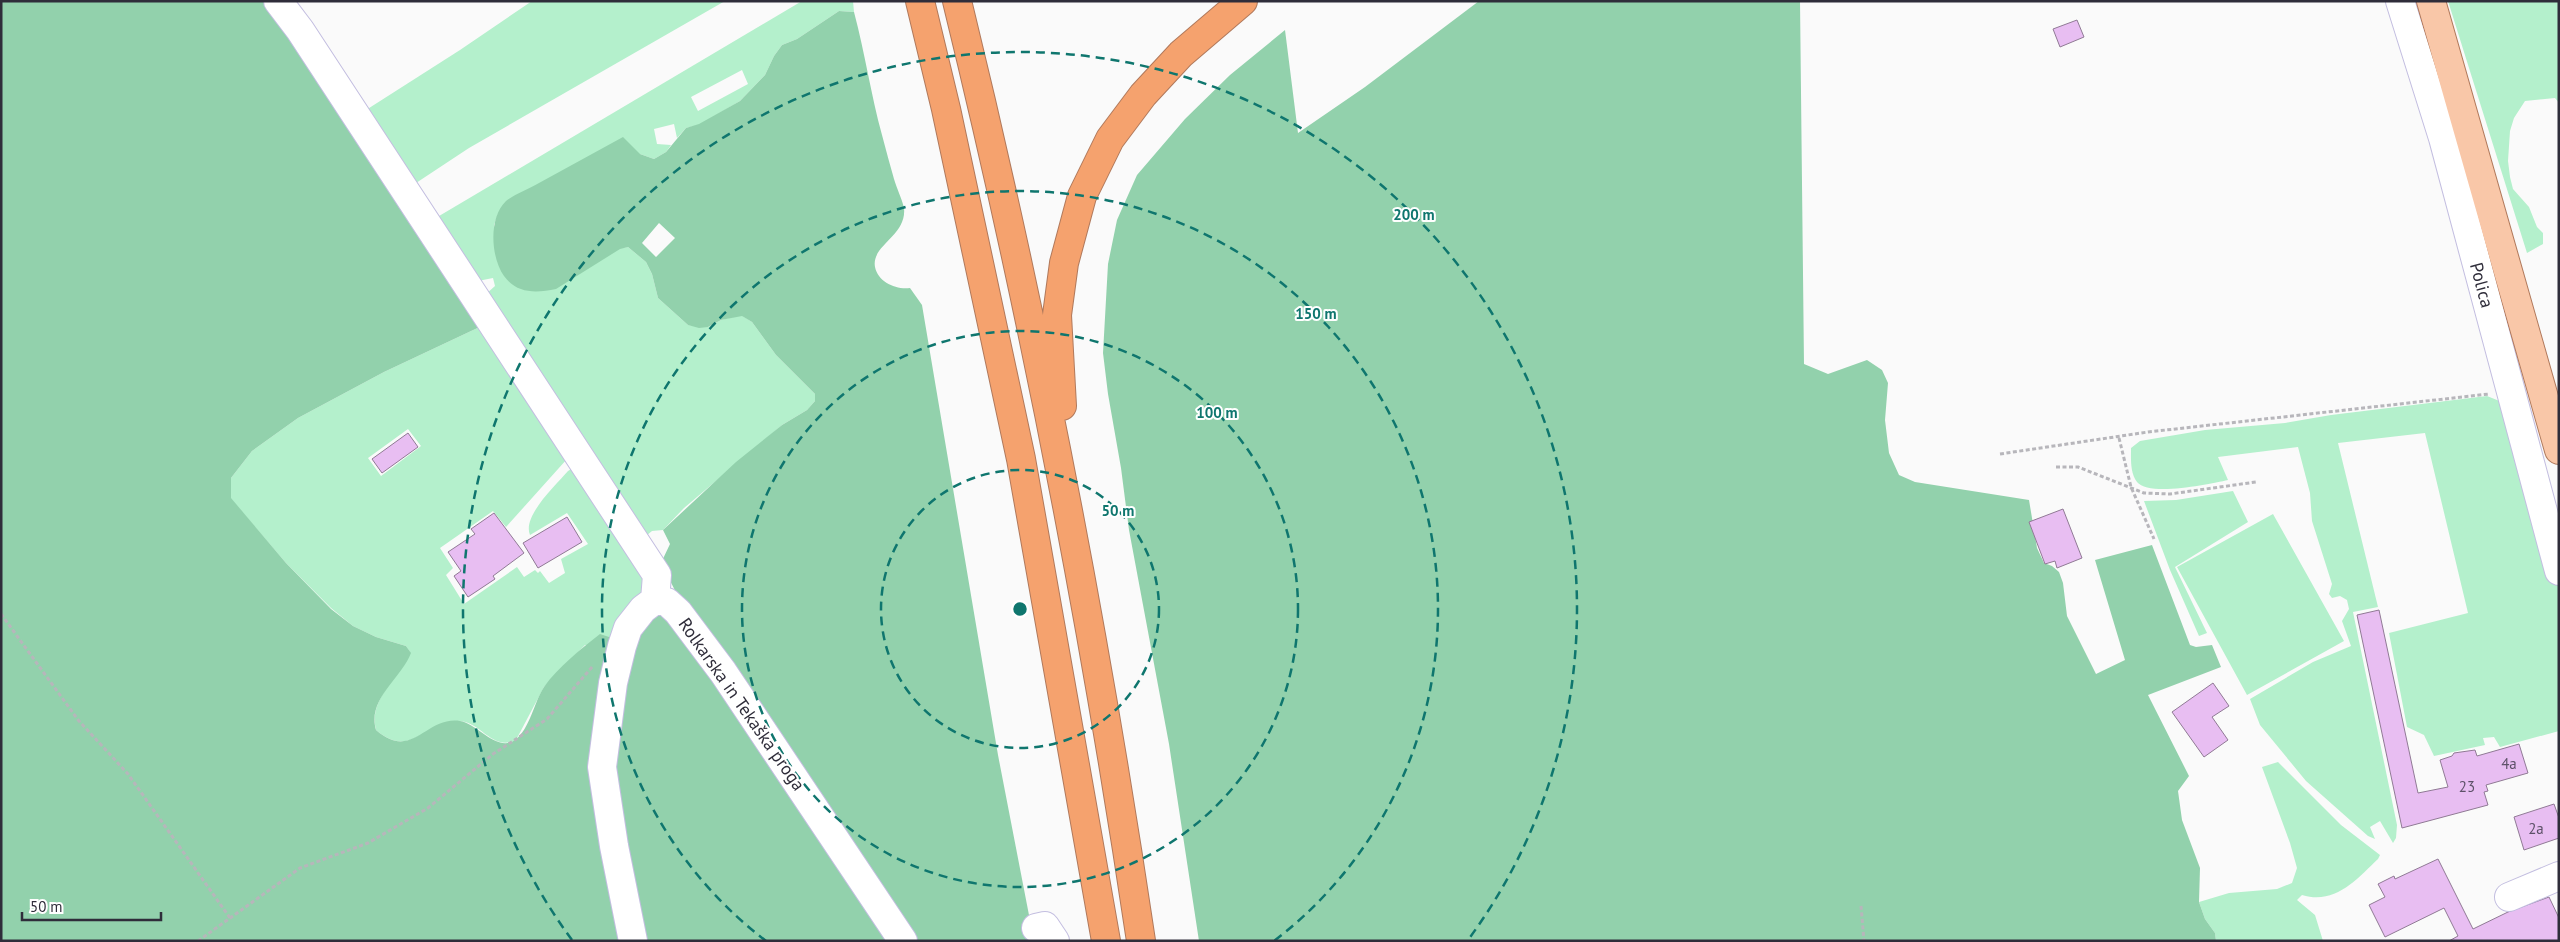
<svg xmlns="http://www.w3.org/2000/svg" width="2560" height="942" font-family="'PT Sans',sans-serif">
<style>
.green{fill:#b4f0cc;fill-rule:evenodd}
.forest{fill:#92d1ac;fill-rule:evenodd}
.building{fill:#e8bef2;stroke:#907a95}
.lines{fill:none;stroke-linecap:round;stroke-linejoin:round}
.minor-casing{stroke:#c3bee0;stroke-width:30}
.major-casing{stroke:#b0795c;stroke-width:30}
.highway-casing{stroke:#b0795c;stroke-width:30}
.path{stroke:#b7b6bb;stroke-width:3;stroke-dasharray:4 2.5;stroke-linecap:butt}
.minor{stroke:#fff;stroke-width:28}
.major{stroke:#f9c7a8;stroke-width:28}
.highway{stroke:#f5a26e;stroke-width:28}
.ring{fill:none;stroke:#0f766e;stroke-width:2.5;stroke-dasharray:9 6}
.labels{text-anchor:middle;dominant-baseline:central;stroke-width:4;stroke-linejoin:round;paint-order:stroke}
.number-label{font-size:15px;fill:#5d5168}
.street-label{font-size:18px;fill:#2f2d3a;stroke:#fff}
.centre{fill:#0f766e;stroke:#fff;stroke-width:2.5}
.ring-label{font-size:15px;text-anchor:middle;font-weight:bold;fill:#0f766e;stroke:#fff;stroke-width:4;stroke-linejoin:round;paint-order:stroke}
</style>
<rect width="100%" height="100%" fill="#fafafa"/>
<path class="green" d="M532,1H725L469,148L413,185L366,110L460,50Z
M802,1H853L854,12L839,11L797,39L782,45L774,56L765,75L740,101L699,125L686,128L677,138L674,124L654,129L657,144L671,145L666,152L654,159L640,154L498,214L494,225L498,263L628,247L646,262L652,274L658,298L688,325L708,327L721,320L741,315L752,322L776,355L815,394V401L807,410L782,425L684,508L663,530L652,531L641,540L485,295L495,286L493,278L478,281L434,219ZM742,70L748,84L698,111L691,97Z
M2448,1H2559V103L2555,98L2525,101L2514,118L2510,131L2508,161L2510,177L2513,189L2529,207L2537,227L2543,233V244L2527,253Z
M486,324L567,459L506,527L493,511L440,548L453,568L446,575L464,604L517,567L524,577L535,570L538,573L540,571L549,583L565,573L561,559L588,544L567,513L530,535C522,516 556,485 568,471L576,466L648,583L618,645H585L544,687L516,740C492,752 479,719 457,721C422,724 410,759 376,730C368,700 399,677 410,652L406,646L376,637L353,626L331,608L286,563L231,499V478L252,451L298,418L384,372ZM408,429L421,446L381,476L368,458Z
M2487,396L2502,402L2511,411L2559,588V731L2500,747L2494,737L2483,738L2485,745L2434,756L2424,735L2407,727L2389,633L2468,613L2425,433L2338,443L2378,607L2353,612L2397,825L2396,838L2393,843L2380,821L2370,827L2375,839L2368,836L2306,781L2260,725L2250,699L2313,662L2351,646L2342,621L2349,609L2347,600L2340,596L2332,598L2329,594L2332,584L2312,521L2310,493L2298,447L2218,457L2228,480C2210,484 2149,497 2137,482C2130,473 2131,459 2131,448L2140,441L2205,430L2285,423L2331,415Z
M2233,491L2248,522L2175,567L2207,633L2199,636L2170,570L2144,501L2176,500Z
M2273,514L2344,641L2247,695L2177,567Z
M2278,762L2341,825L2380,855L2378,859C2356,880 2335,905 2302,895L2297,900L2315,915L2323,941H2216L2215,933L2205,919L2199,902L2229,893L2277,889L2292,883L2297,868L2290,843L2262,767Z"/>
<path class="forest" d="M1,1H271L486,324L384,372L298,418L252,451L231,478V498L286,563L331,609L353,626L376,637L406,646L411,653C401,679 367,699 376,730C413,762 425,716 460,721C477,723 497,753 515,740C530,729 534,702 544,687C558,667 581,649 600,634L609,637L618,645L608,677L627,941H1Z
M1479,1H1800L1804,364L1828,374L1867,360L1882,370L1888,383L1885,420L1889,453L1899,475L1915,482L2029,500L2037,548L2044,563L2052,566L2059,572L2063,583L2067,616L2096,674L2125,660L2095,560L2152,545L2190,645L2196,647L2212,645L2221,667L2148,695L2189,776L2178,791L2182,820L2200,868L2199,902L2205,919L2215,933L2216,941H1199L1169,744L1129,530L1121,468L1108,394L1103,353L1108,264L1117,220L1137,175L1185,119L1230,75L1285,30L1298,133L1365,87Z
M839,11L854,12C865,53 871,95 882,135C886,150 890,165 894,179C897,189 902,199 904,208C907,236 871,245 875,267C878,282 896,290 910,288L922,305L998,755L1034,941H637L610,788L624,649L652,612L684,608L661,563L670,544L663,530L736,462L782,425L807,410L815,401V394L776,355L752,322L742,316L721,320L708,327L699,328L688,325L658,298L652,274L646,262L628,247L620,249L556,289C536,293 517,294 504,276C491,258 488,218 506,201C515,194 529,189 539,183C567,168 595,152 623,137L640,154L654,159L666,152L686,128L699,124L740,101L765,75L774,56L782,45L797,39ZM659,223L675,238L656,257L642,243Z"/>
<path class="building" d="M2077,20L2084,37L2060,47L2053,29Z
M408,433L418,447L382,473L372,459Z
M2063,509L2082,558L2057,568L2055,561L2045,564L2029,522Z
M494,513L524,553L493,576L495,579L468,597L454,576L461,571L448,552L475,534L471,529Z
M567,517L582,542L538,568L523,543Z
M2379,610L2418,793L2448,787L2440,760L2452,756L2454,753L2475,750L2477,756L2519,744L2528,773L2486,785L2488,791L2484,792L2488,805L2402,828L2357,615Z
M2213,683L2229,706L2212,717L2228,740L2204,757L2172,712Z
M2554,804L2559,818V838L2524,850L2514,817Z
M2438,859L2473,929L2508,912L2549,897L2559,918V941H2449L2458,936L2444,908L2385,937L2369,905L2385,897L2378,884L2394,876L2395,879Z"/>
<g class="lines">
<g class="minor-casing">
<path id="minor" d="M278,1L300,30L657,575L655,600
M2400,1L2443,138L2559,571
M2509,897L2559,876
M1036,928L1045,926L1055,941
M633,941L614,846L602,767L613,683L622,646L628,628L643,609L655,600L667,602L678,612L723,672L903,941"/>
</g>
<g class="major-casing">
<path id="major" d="M2431,1L2559,450"/>
</g>
<g class="highway-casing">
<path id="highway" d="M920,1L946,109L1021,459L1106,941
M957,1C1033,311 1094,625 1141,941
M1062,406L1057,315L1064,263L1082,196L1110,139L1143,95L1181,54L1243,1"/>
</g>
<path class="path" d="M2119,438L2131,487L2154,539
M2000,454L2148,432L2489,394
M2056,467H2078L2144,493L2170,494L2256,482
M1,614L79,721L128,774L230,918
M1861,906L1864,941
M198,941L300,868L368,843L428,808L493,754L547,719L593,666"/>
<use href="#minor" class="minor"/>
<use href="#major" class="major"/>
<use href="#highway" class="highway"/>
</g>
<g class="ring">
<circle cx="1020" cy="609" r="139"/>
<circle cx="1020" cy="609" r="278"/>
<path d="M766 941A418 418 0 1 1 1274 941"/>
<path d="M572 940A557 557 0 1 1 1468 940"/>
</g>
<g class="labels">
<g class="number-label">
<text x="2509" y="763">4a</text>
<text x="2467" y="786">23</text>
<text x="2536" y="828">2a</text>
</g>
<g class="street-label">
<text transform="translate(2482 285) rotate(75)">Polica</text>
<text transform="translate(742 704) rotate(55)">Rolkarska in Tekaška proga</text>
</g>
</g>
<circle cx="1020" cy="609" r="8" class="centre"/>
<g class="ring-label">
<text x="1414" y="220">200 m</text>
<text x="1316" y="319">150 m</text>
<text x="1217" y="418">100 m</text>
<text x="1118" y="516">50 m</text>
</g>
<rect width="2560" height="942" fill="none" stroke="#2f2d3a" stroke-width="5"/>
<path d="M22 912v8h139v-8" fill="none" stroke="#2f2d3a" stroke-width="2.5"/>
<text x="30" y="912" font-size="15" fill="#2f2d3a" stroke="#ffffff" stroke-width="4" paint-order="stroke">50 m</text>
</svg>
